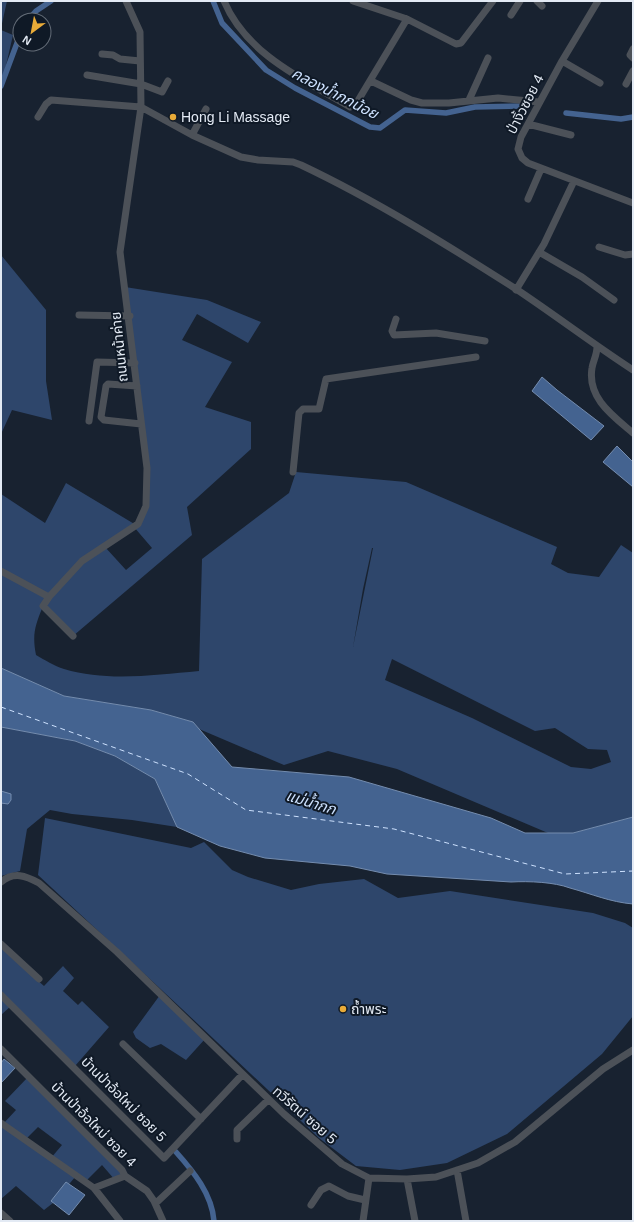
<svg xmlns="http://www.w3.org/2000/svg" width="634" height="1222" font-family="Arial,'Noto Sans Thai',sans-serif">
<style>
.green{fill:#2e466b;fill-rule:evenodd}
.water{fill:#446390;stroke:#748cae}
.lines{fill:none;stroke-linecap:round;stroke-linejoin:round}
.canal{stroke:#446390;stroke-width:5.5}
.ferry{stroke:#cde1fe;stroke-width:1;stroke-dasharray:5 4;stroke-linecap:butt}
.minor{stroke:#4c5158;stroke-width:7}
.poi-dot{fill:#e9ab38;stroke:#0f1926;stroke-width:1.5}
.labels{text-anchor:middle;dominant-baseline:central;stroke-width:4;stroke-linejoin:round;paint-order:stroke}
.street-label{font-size:14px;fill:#e3eaf4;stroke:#0f1926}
.poi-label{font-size:14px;fill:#e3eaf4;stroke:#0f1926;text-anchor:start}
.water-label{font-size:15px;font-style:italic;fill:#cde1fe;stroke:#0f1926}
</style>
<rect width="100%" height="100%" fill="#182230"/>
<path class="green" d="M1,1H7L1,28Z
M1,30L13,35L1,87Z
M1,255L46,310V381L52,420L12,410L1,434Z
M125,287L207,300L261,322L248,343L197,314L182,340L232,362L205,407L251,422V449L187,507L192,535L73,636L43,606C35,626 32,634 36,655C45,660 54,666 64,669C107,682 154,675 199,671L202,559L289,493L296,472L406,482L557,547L551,564L568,573L599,577L621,545L633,553V817L573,833H548L397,769L328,751L284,765L199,729L193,722L151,710L64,696L1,668V494L45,523L66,483L136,525L138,524L147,489ZM134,527L152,548L126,570L105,547ZM372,548H373L353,647L363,589ZM392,659L535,731L555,728L588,749L607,750L611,762L591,769L571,767L472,718L385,680Z
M1,727L75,741L115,756L155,779L177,827L132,820L72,814L50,810L27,829L20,871L1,876Z
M45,818L191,848L204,842L232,870L248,877L291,890L319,884L364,879L398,898L450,891L593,913L625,923L633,928V1016L602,1054L507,1134L447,1163L400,1170L356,1166L319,1138L181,1008L38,875Z
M1,948L44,986L63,966L74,978L63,991L78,1005L82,1001L109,1027L75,1066L12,1005L1,1015Z
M160,995L205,1039L186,1060L161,1044L150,1048L136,1038L133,1032Z
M29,1076L125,1173L115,1180L102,1165L85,1182L76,1176L53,1203L44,1210L16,1186L1,1199V1123L3,1124L16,1110L5,1101ZM38,1127L62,1145L51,1158L25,1140Z"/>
<path class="water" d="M542,377L557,390L604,426L591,440L532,391Z
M617,446L633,462V487L603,462Z
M1,668L64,696L151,710L193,722L232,767L349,777L491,818L525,833H573L633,817V904C610,902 592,894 570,888C554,882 529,881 511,882L387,874L350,866L265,858L220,846L177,827L155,779L115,756L75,741L1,727Z
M1,791L11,794V800L8,804L1,803Z
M4,1059L15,1068L1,1083V1063Z
M66,1182L85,1195L69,1215L51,1201Z"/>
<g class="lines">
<path class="canal" d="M213,1L222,23L266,70L295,88L370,127L380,128L405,110L446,113L475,107L525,106
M28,20L36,11L51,1
M1,86L20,35
M566,113L621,119L633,117
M176,1152C193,1171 212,1194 214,1221"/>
<path class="ferry" d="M1,707L188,774L246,810L394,829L565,874L633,871"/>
<path class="minor" d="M224,1C246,54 304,80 350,107L356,104L407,19L353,1
M537,1L542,6
M598,1L562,61L521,137L518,149L522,158L528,163L633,203
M511,15L520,1
M407,19L456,44L461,43L493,1
M633,49L630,55L633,58
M102,54L113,55L120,59L140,61
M562,61L600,83
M87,75L141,84L162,92L168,81
M371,81L411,100L422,103H449L498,98L539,102
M626,84L633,71
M469,100L488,58
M38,117L46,104L51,100L141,107L192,135L241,157L258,160L293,162L301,165C375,200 447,245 516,289C555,315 593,344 633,370
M528,124L571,135
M192,135L206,109
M528,199L541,169
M599,247L625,255L633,254
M539,252L582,277L614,300
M516,290L544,244L574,181
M79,315L130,316
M396,319L392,331L394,335L436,333L485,341
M597,347C597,355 593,361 592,368C587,398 613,416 633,433
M137,386L108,384L106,386L101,417L104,420L141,424
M89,421L97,362L135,363
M293,472L299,413L303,409H319L326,379L476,357
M1,571L49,597
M73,636L43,606L49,597L82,561L138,524L146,506L147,468L120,252L141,107L140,32L126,1
M1,882C14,871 26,876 39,883L117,952L284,1114L342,1164L369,1178L407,1179L436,1177L478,1163L515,1142L603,1069L633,1050
M1,944L39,979
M1,995L164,1158L242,1075
M123,1044L201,1119
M1,1049L122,1170L125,1176L147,1191L154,1201L163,1221
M1,1123L94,1188L120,1221
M237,1139V1130L268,1100
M457,1170L466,1221
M407,1179L415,1221
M94,1188L125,1176
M156,1203L190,1171
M311,1205L321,1190L329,1186L348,1196L365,1200
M1,1213L10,1221
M363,1221L369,1178"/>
</g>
<g class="poi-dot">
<circle cx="173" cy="117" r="4"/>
<circle cx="343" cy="1009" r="4"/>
</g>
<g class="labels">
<g class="street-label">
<text transform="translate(525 104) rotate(-63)">ป่างิ้วซอย 4</text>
<text transform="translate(119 347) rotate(-96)">ถนนหน้าค่าย</text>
<text transform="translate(124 1099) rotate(45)">บ้านป่าอ้อใหม่ ซอย 5</text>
<text transform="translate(305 1115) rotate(41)">ทวีรัตน์ ซอย 5</text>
<text transform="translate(94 1124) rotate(45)">บ้านป่าอ้อใหม่ ซอย 4</text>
</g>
<g class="poi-label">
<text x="181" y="117">Hong Li Massage</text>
<text x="351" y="1009">ถ้ำพระ</text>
</g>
<g class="water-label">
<text transform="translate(335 93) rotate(27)">คลองน้ำกกน้อย</text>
<text transform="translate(311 802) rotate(17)">แม่น้ำกก</text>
</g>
</g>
<rect width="634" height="1222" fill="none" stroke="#e3eaf4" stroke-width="4"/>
<g transform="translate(32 32) rotate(212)"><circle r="19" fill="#0f1926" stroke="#646d78"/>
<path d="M0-3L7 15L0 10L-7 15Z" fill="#e9ab38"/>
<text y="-6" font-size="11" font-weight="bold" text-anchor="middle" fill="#e3eaf4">N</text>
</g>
</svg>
